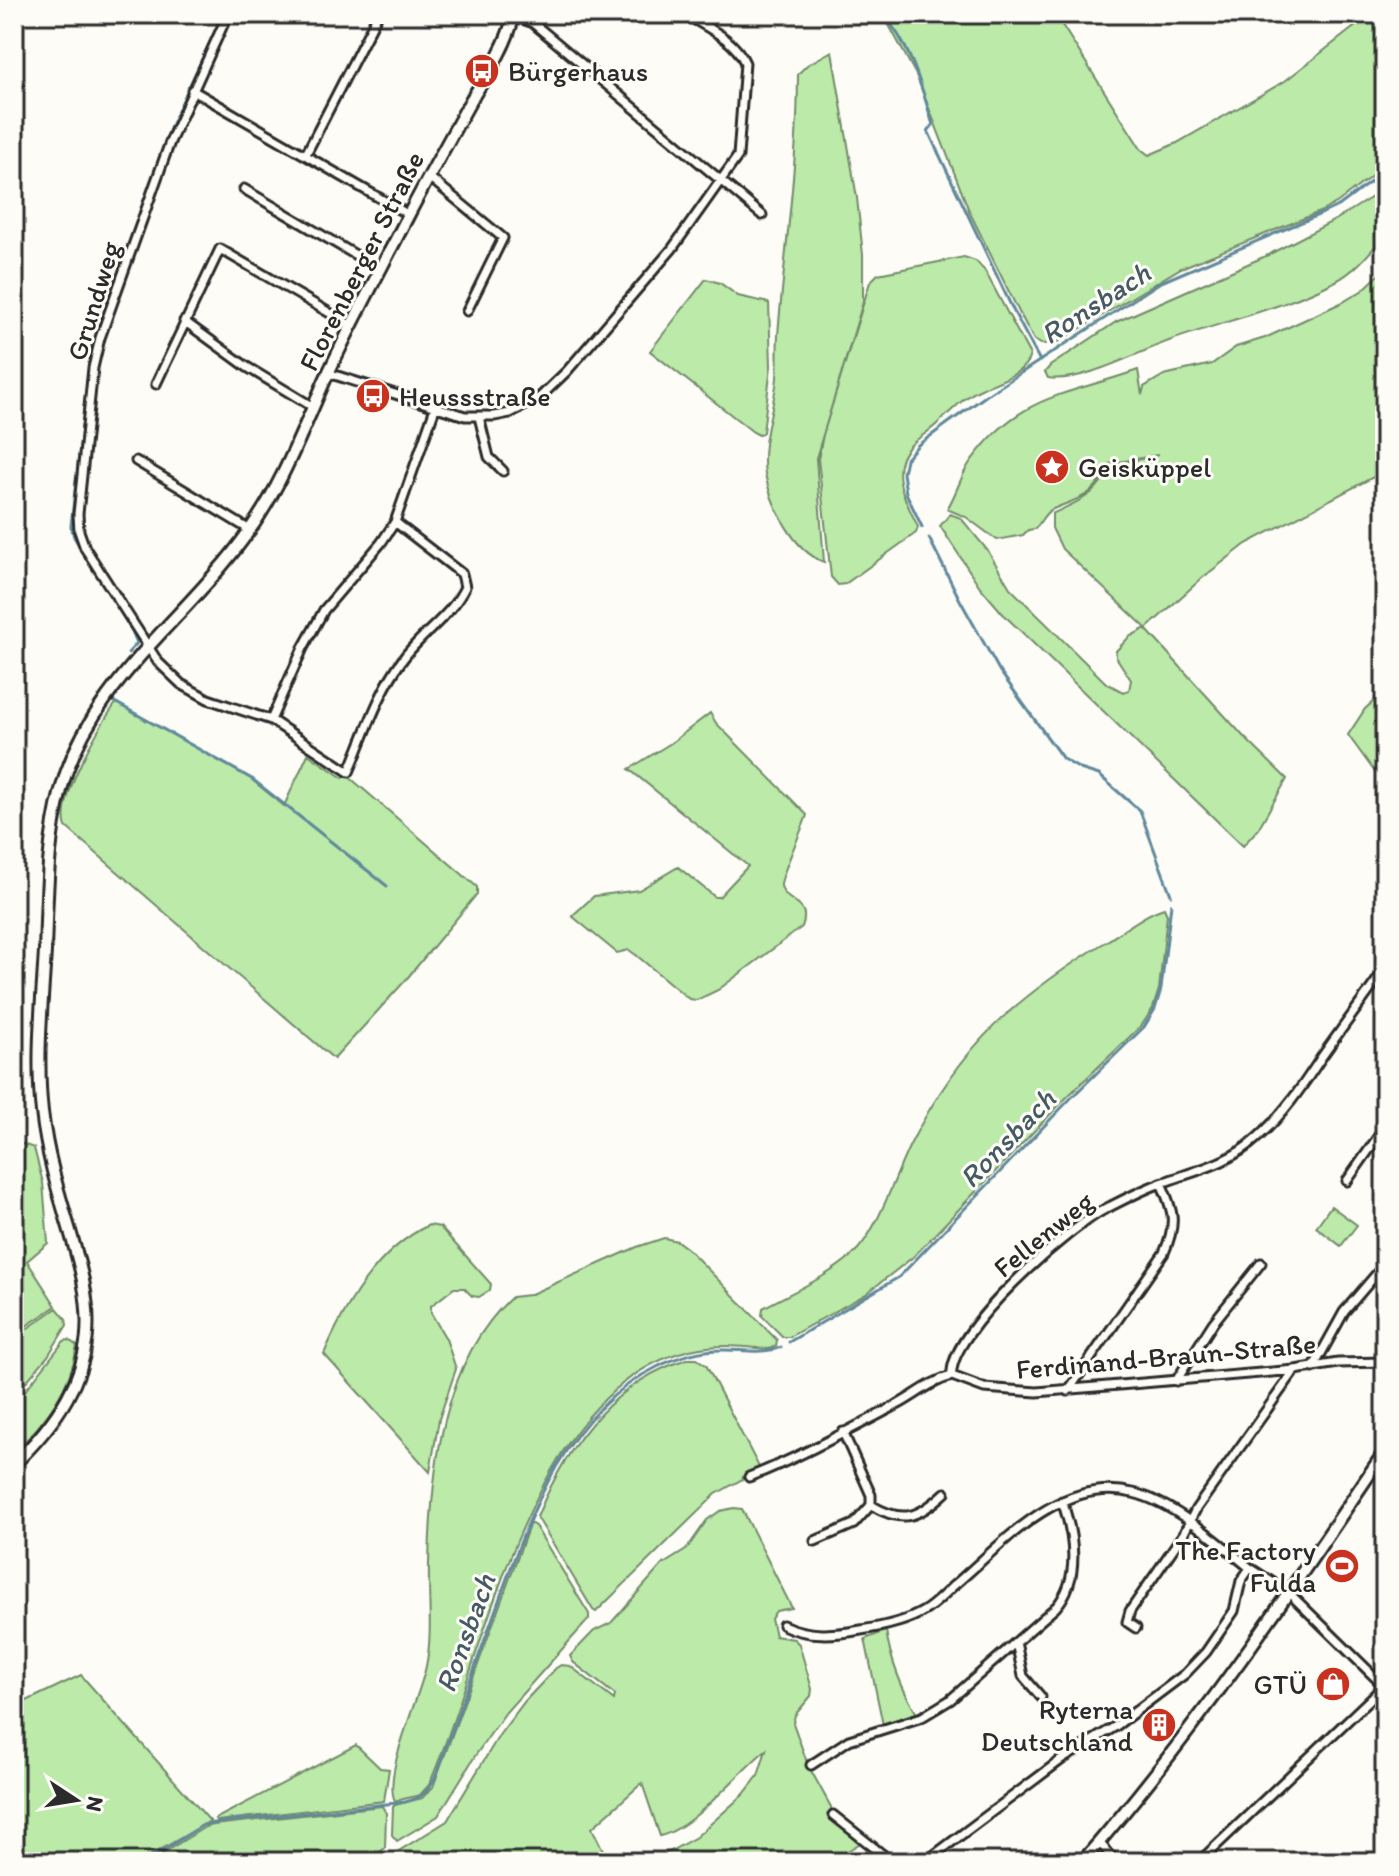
<svg xmlns="http://www.w3.org/2000/svg" width="1399" height="1876" font-family="Itim,sans-serif">
<style>
.green{fill:#bbeaa9;stroke:#738a6a;stroke-width:2}
.lines{fill:none;stroke-linecap:round;stroke-linejoin:round}
.stream{stroke:#60899b;stroke-width:3}
.street-casing{stroke:#2b2b2b;stroke-width:13}
.secondary-casing{stroke:#2b2b2b;stroke-width:16}
.street{stroke:#fdfcf7;stroke-width:7}
.secondary{stroke:#fdfcf7;stroke-width:10}
.labels{text-anchor:middle;dominant-baseline:central;stroke-width:6;stroke-linejoin:round;paint-order:stroke}
.poi-label{font-size:28px;fill:#2b2b2b;stroke:#fdfcf7;text-anchor:start}
.street-label{font-size:28px;fill:#2b2b2b;stroke:#fdfcf7}
.water-label{font-size:30px;font-style:italic;fill:#465a63;stroke:#fdfcf7}
</style>
<rect width="100%" height="100%" fill="#fdfcf7"/>
<filter id="ink" filterUnits="userSpaceOnUse"><feTurbulence type="fractalNoise" baseFrequency=".0125" numOctaves="2"/><feDisplacementMap in="SourceGraphic" scale="16" xChannelSelector="R" yChannelSelector="G"/><feConvolveMatrix kernelMatrix="1 2 1 2 8 2 1 2 1" color-interpolation-filters="sRGB"/></filter>
<g filter="url(#ink)">
<path class="green" d="M883,14H1055L1141,149L1149,155L1177,143L1285,81L1371,14H1385V166L1338,202L1322,211L1181,268L1056,343L1041,344L1034,340L1019,312L970,213L916,75Z
M832,51L857,198L863,255V302L816,458L824,562C793,551 771,504 765,474C760,443 774,409 777,378C778,364 777,349 778,335C785,248 798,162 798,74L807,65Z
M1385,189V235C1370,252 1357,270 1336,281C1284,308 1224,321 1169,341C1136,353 1082,383 1048,378L1045,372L1050,366L1116,322L1268,255L1337,219Z
M964,257L976,261L985,271L1030,355C1025,375 998,381 981,389C964,396 952,411 938,423C929,432 917,438 909,447C887,471 907,503 918,527L916,533L845,584L838,585L831,577L818,459L823,435L870,282L878,274Z
M1385,269V471L1246,544L1201,579L1146,629L1244,737L1287,779L1258,829L1243,846L1004,615L980,587L940,526L950,514L961,518L988,551L1010,588L1106,683L1123,692L1129,690L1131,680L1116,657V651L1129,637L1146,628L1062,549L1052,528V514C1082,499 1095,498 1110,466L1158,455L1109,464C1092,500 1084,495 1051,510C1043,514 1041,523 1035,529L1028,530L1023,535L997,540L966,517L947,509C956,495 960,478 969,464C1018,394 1065,396 1138,370L1142,395L1144,387L1164,375L1212,364L1236,347L1265,338L1343,302L1363,290Z
M706,279L720,283L738,296L769,303L771,366L763,432L759,435L753,432L650,351Z
M1385,691V786L1348,735L1365,709Z
M116,703L251,779L284,806L308,754L343,778L347,775L477,887V894L404,982L334,1059L66,827C56,799 99,727 116,703Z
M710,713L716,723L807,815C803,828 779,879 781,886C785,905 812,900 802,927L718,990L697,1000L689,999L636,955L629,950L617,953L572,916L594,896L639,890L678,867L715,897H719L748,866L629,769L671,743Z
M1164,908L1167,915L1159,989L1153,1008L1142,1025L1067,1097L913,1257L866,1294L789,1337H783L762,1316L763,1308C792,1292 828,1277 852,1255C878,1233 895,1174 911,1143C962,1044 1014,999 1107,941C1125,930 1144,914 1164,908Z
M14,1141L34,1148L43,1183L48,1243L27,1261L56,1306L16,1333L18,1335L57,1308L66,1319L67,1325L48,1356L14,1396Z
M1331,1206L1357,1225L1341,1246L1316,1227Z
M429,1225L440,1227L491,1284L490,1290L479,1297L472,1296L464,1288H454L431,1306V1313L446,1339L456,1369L439,1419L430,1472L324,1354C345,1305 378,1249 429,1225Z
M664,1238L677,1241L688,1249L777,1340L776,1346L769,1349C742,1346 716,1344 690,1350C528,1389 487,1654 429,1785L420,1795L395,1801C382,1775 420,1697 426,1666C433,1633 428,1597 429,1563C431,1473 442,1361 512,1297L529,1295L637,1247Z
M69,1340L77,1346C71,1389 45,1423 14,1452V1405L64,1341Z
M687,1359H697L706,1365L760,1469L716,1494L596,1612L593,1610L537,1517C566,1446 611,1383 687,1359Z
M734,1508L742,1509L792,1608L776,1611L771,1619L775,1636L794,1639L799,1644L812,1689L811,1696L795,1715L793,1723L808,1765L831,1807V1817L862,1842L830,1862H651L696,1837L744,1794L758,1776L766,1750C737,1773 694,1828 660,1836L642,1783L592,1828L609,1862H381L447,1821L500,1734L525,1701L556,1668L561,1665L570,1666L614,1700L615,1695L573,1662L570,1656L594,1631L611,1623L662,1565L686,1550L707,1520L720,1511Z
M530,1523L535,1526L589,1614V1619L506,1712L475,1756L438,1816L397,1841L392,1835L393,1807L395,1805L422,1798L433,1787Z
M886,1631C891,1662 901,1688 917,1714L883,1725L865,1639Z
M81,1675L210,1821L139,1862H14V1707Z
M356,1745L380,1768L389,1769L384,1801L217,1821L215,1819Z
M382,1806L386,1813L385,1848L368,1862H149L205,1827L214,1825Z"/>
<g class="lines">
<path class="stream" d="M883,14C911,46 921,85 933,125L928,131L1015,314L1040,361
M922,527L906,493L903,473L906,459L918,445L987,395L1159,283L1323,213L1340,205L1385,171
M929,538L960,600L999,670L1063,759L1080,769L1099,775L1140,811L1171,895
M128,653L137,643L132,631L74,537L71,526L91,348L171,126L223,14
M113,701L252,779L387,886
M789,1342L899,1277L1071,1098L1144,1027L1155,1009L1161,989L1171,904
M145,1862L203,1825L214,1823L405,1802C422,1798 429,1791 436,1775C455,1724 473,1672 492,1620C526,1526 560,1415 657,1367C677,1357 698,1350 721,1350C739,1349 763,1355 781,1347"/>
<g class="street-casing">
<path id="street" d="M228,14L170,142L100,338L93,368L78,514L79,531L85,548L158,662L181,684L208,699L271,720L349,772C365,735 379,691 403,659C421,634 452,615 465,587L462,574L395,522
M514,16L533,23L762,215
M192,90L409,215
M306,154L378,14
M429,177L503,238L467,311
M244,189L381,270
M184,321L247,367L313,407
M328,373L465,416H495L510,413L538,399L567,371L672,249L738,156L745,63C735,39 706,27 685,14
M156,384L220,249L352,326
M479,417L489,457L503,471
M136,461L250,530
M271,720L303,648L324,610L381,543L395,522L435,408
M1347,1181L1385,1127
M1313,1368L1344,1312L1385,1264
M952,1376C947,1333 1071,1225 1109,1207C1127,1198 1146,1188 1164,1182C1198,1170 1230,1163 1257,1138C1283,1115 1302,1087 1321,1058C1342,1028 1364,999 1385,969
M952,1376L984,1388L1037,1392L1295,1370L1338,1363L1385,1362
M1176,1381L1213,1323L1261,1263
M1068,1391L1164,1253C1177,1223 1174,1212 1161,1183
M843,1432L871,1495V1505C903,1524 918,1518 945,1493
M749,1477C800,1457 849,1430 897,1405C916,1395 931,1381 952,1376
M815,1541L854,1524L871,1505
M783,1625C808,1637 834,1635 861,1630C881,1627 906,1622 924,1611C934,1605 944,1595 952,1587C1002,1545 1060,1475 1133,1493C1173,1502 1219,1543 1250,1568
M1136,1628L1127,1622L1130,1611L1184,1533L1196,1509L1295,1370
M1016,1642L1023,1676L1041,1697
M811,1765L849,1740L922,1717L950,1700L1056,1607C1081,1579 1074,1535 1062,1501
M833,1815L892,1862
M1099,1842L1116,1862
M925,1862L1061,1760L1116,1726L1185,1674L1206,1652L1234,1611L1241,1581L1250,1568L1289,1593L1384,1686
M1199,1862L1385,1685"/>
</g>
<g class="secondary-casing">
<path id="secondary" d="M14,1464C150,1333 59,1259 42,1112C36,1059 42,1004 45,951C47,897 47,842 61,790C89,683 188,618 249,531C282,485 302,431 325,380C351,324 381,269 409,214C429,176 450,138 471,100C488,73 507,46 514,14
M1082,1862C1194,1734 1290,1592 1385,1451"/>
</g>
<use href="#street" class="street"/>
<use href="#secondary" class="secondary"/>
</g>
</g>
<defs>
<g id="bus-disc" transform="scale(1.8)"><circle r="9.5" fill="#c8321e" stroke="#fdfcf7"/><path d="M-5-6H5V4H4V6H2V4H-2V6H-4V4H-5ZM-3.5-4V0h7V-4ZM-3.5 1.2v1.5H-2V1.2ZM2 1.2v1.5H3.5V1.2Z" fill="#fff"/></g>
<g id="sight-disc" transform="scale(1.8)"><circle r="9.5" fill="#c8321e" stroke="#fdfcf7"/><path d="M0-6L1.8-2.2L6-1.7L2.9 1.2L3.7 5.4L0 3.3L-3.7 5.4L-2.9 1.2L-6-1.7L-1.8-2.2Z" fill="#fff"/></g>
<g id="stadium-disc" transform="scale(1.8)"><circle r="9.5" fill="#c8321e" stroke="#fdfcf7"/><path d="M0-5a6.5 5 0 1 0 0 10a6.5 5 0 1 0 0-10ZM-3.5-1.8h7v3.6h-7Z" fill="#fff"/></g>
<g id="shop-disc" transform="scale(1.8)"><circle r="9.5" fill="#c8321e" stroke="#fdfcf7"/><path d="M-5-2.5h2.3a2.7 3.5 0 0 1 5.4 0H5L5.5 6h-11ZM-1.5-2.5h3a1.5 2.3 0 0 0-3 0Z" fill="#fff"/></g>
<g id="building-disc" transform="scale(1.8)"><circle r="9.5" fill="#c8321e" stroke="#fdfcf7"/><path d="M-4-6H4V6H1V3H-1V6H-4ZM-2.5-4.3h1.7v1.8h-1.7ZM.8-4.3h1.7v1.8H.8ZM-2.5-1h1.7V.8h-1.7ZM.8-1h1.7V.8H.8Z" fill="#fff"/></g>
</defs>
<g fill-rule="evenodd">
<use href="#bus-disc" x="482" y="71"/>
<use href="#bus-disc" x="373" y="396"/>
<use href="#sight-disc" x="1052" y="467"/>
<use href="#stadium-disc" x="1342" y="1566"/>
<use href="#shop-disc" x="1333" y="1684"/>
<use href="#building-disc" x="1159" y="1725"/>
</g>
<g class="labels">
<g class="poi-label">
<text x="508" y="71">Bürgerhaus</text>
<text x="399" y="396">Heussstraße</text>
<text x="1078" y="467">Geisküppel</text>
<text x="1316" y="1550" text-anchor="end">The Factory<tspan x="1316" dy="32">Fulda</tspan></text>
<text x="1307" y="1684" text-anchor="end">GTÜ</text>
<text x="1133" y="1709" text-anchor="end">Ryterna<tspan x="1133" dy="32">Deutschland</tspan></text>
</g>
<g class="street-label">
<text transform="translate(361 261) rotate(-63)">Florenberger Straße</text>
<text transform="translate(93 301) rotate(-73)">Grundweg</text>
<text transform="translate(1043 1234) rotate(-39)">Fellenweg</text>
<text transform="translate(1166 1356) rotate(-5)">Ferdinand-Braun-Straße</text>
</g>
<g class="water-label">
<text transform="translate(1095 303) rotate(-33)">Ronsbach</text>
<text transform="translate(1007 1138) rotate(-46)">Ronsbach</text>
<text transform="translate(465 1633) rotate(-70)">Ronsbach</text>
</g>
</g>
<rect width="1399" height="1876" fill="none" stroke="#fdfcf7" stroke-width="48"/>
<rect x="24" y="24" width="1351" height="1828" fill="none" stroke="#2b2b2b" stroke-width="3" filter="url(#ink)"/>
<g transform="translate(76 1800) rotate(102)" stroke="#fdfcf7" stroke-width="6" paint-order="stroke">
<path d="M0-6L14 30L0 20L-14 30Z" fill="#2b2b2b"/>
<text y="-12" font-size="22" font-weight="bold" text-anchor="middle" fill="#2b2b2b">N</text>
</g>
</svg>
